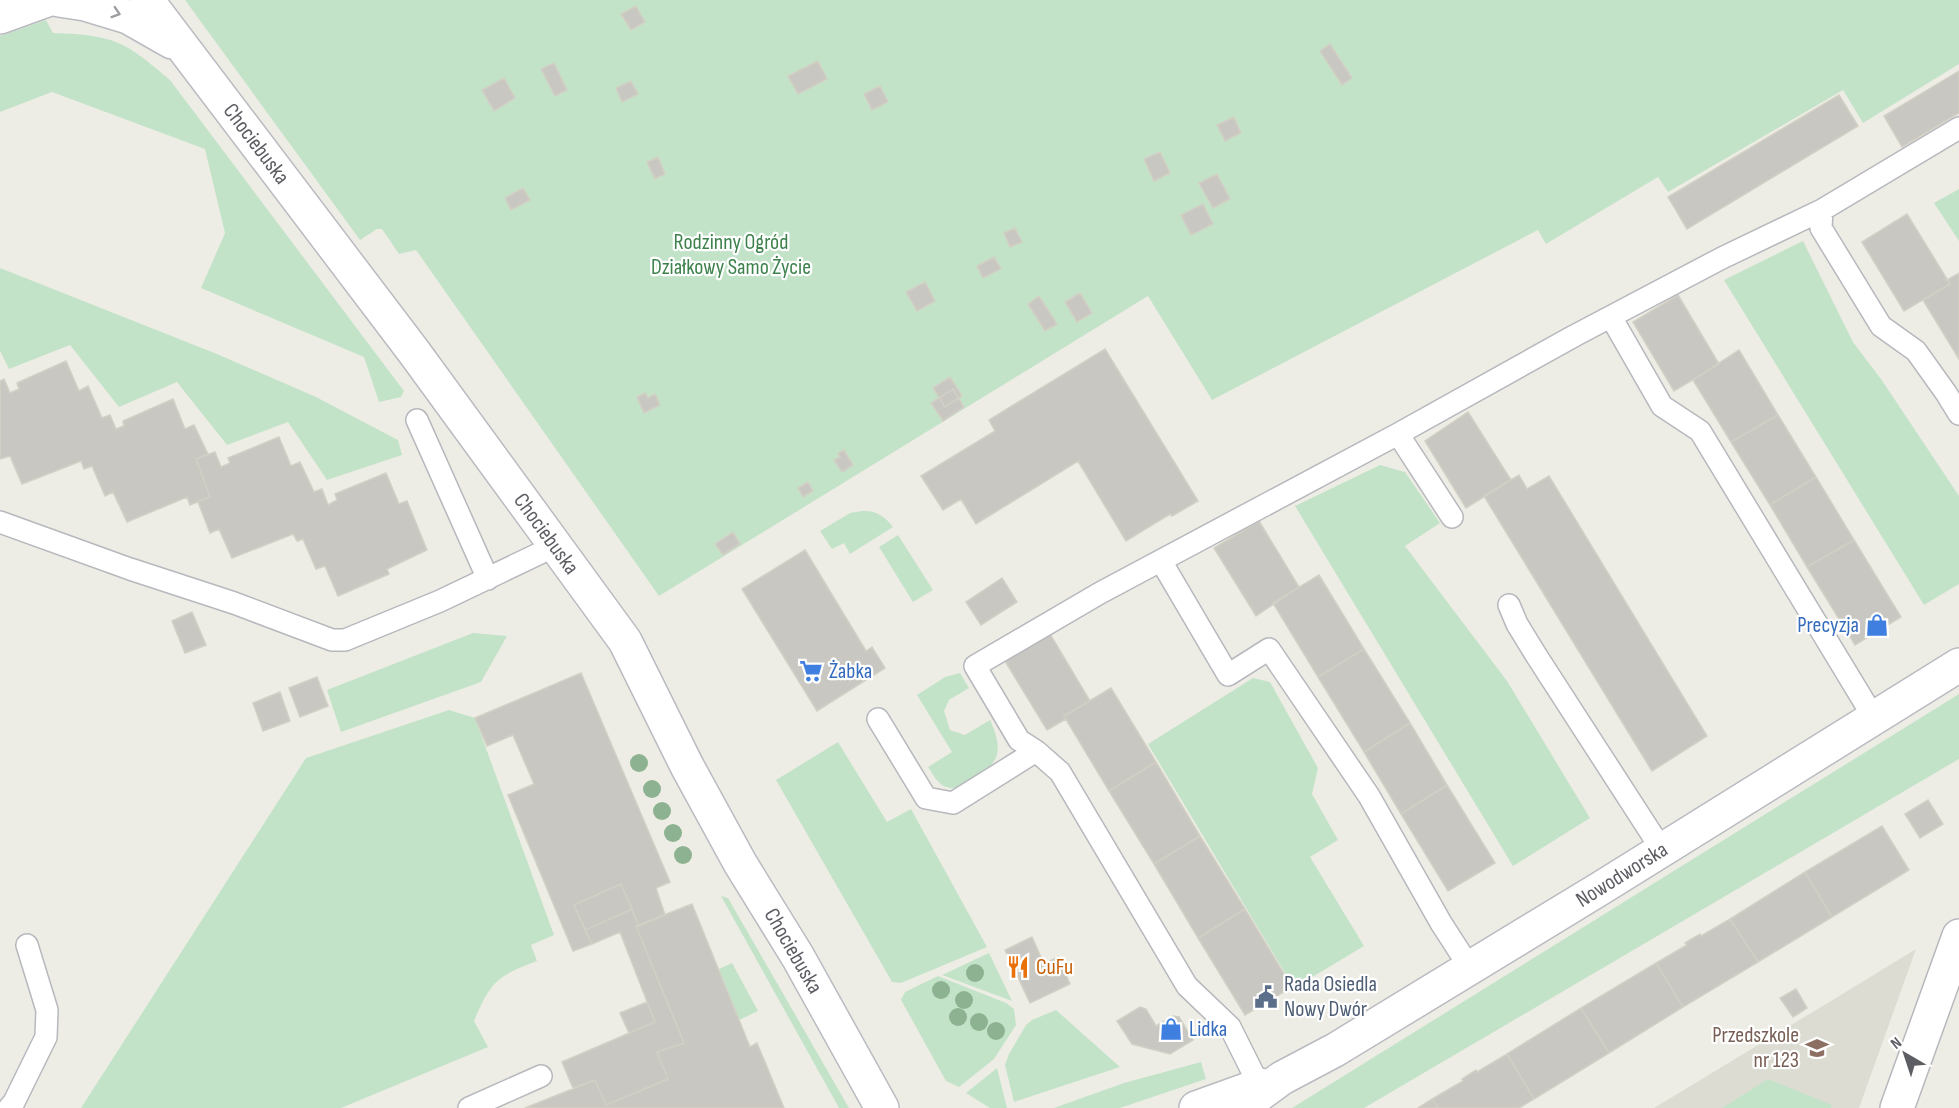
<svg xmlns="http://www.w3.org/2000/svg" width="1959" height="1108" font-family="'Sofia Sans Condensed',sans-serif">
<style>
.education{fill:#dddcd3}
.green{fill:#c3e3c9}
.building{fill:#c9c7c2;stroke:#d2d0c4;stroke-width:1.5}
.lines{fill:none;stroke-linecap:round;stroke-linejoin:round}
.lane-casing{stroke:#b7b8bd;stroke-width:24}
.street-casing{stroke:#b7b8bd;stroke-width:36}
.secondary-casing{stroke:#babbc1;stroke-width:36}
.lane{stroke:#fff;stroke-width:21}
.street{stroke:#fff;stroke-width:33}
.secondary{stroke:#fff;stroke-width:33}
.tree{fill:#8db291}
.oneway{stroke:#9e9ea2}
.labels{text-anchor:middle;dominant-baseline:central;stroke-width:4.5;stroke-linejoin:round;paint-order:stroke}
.street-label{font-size:22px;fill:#5d5e64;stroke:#fff}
.park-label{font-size:22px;fill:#3d824c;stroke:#fff}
.shop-label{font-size:22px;fill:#366cbe;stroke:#fff;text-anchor:start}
.food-label{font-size:22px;fill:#c56008;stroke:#fff;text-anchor:start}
.service-label{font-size:22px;fill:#4e5e75;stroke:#fff;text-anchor:start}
.education-label{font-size:22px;fill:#785e54;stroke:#fff;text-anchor:end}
</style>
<rect width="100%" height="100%" fill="#eeede5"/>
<path class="education" d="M1916,949L1859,1108H1654L1854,987Z"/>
<path class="green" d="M185,0H1959V64L1863,123L1843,90L1668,192L1658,177L1546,244L1538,230L1212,400L1148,296L659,596L416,250L399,254L382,229H377L360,240Z
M46,20L53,33C82,34 112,35 136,53C148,61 159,71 170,80L404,391L401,397L379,402L364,357L201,288L225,233L205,149L52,92L0,112V36Z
M1959,189V241L1934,203Z
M1803,241L1853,342L1881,379L1959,496V584L1924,605L1724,280Z
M0,268L217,354L316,397L398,440L402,455L327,480L288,422L227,445L177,382L119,407L70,345L9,369L0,351Z
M1380,465L1405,472L1440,523L1405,546L1507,681L1590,818L1513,866L1295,506Z
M862,511C876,510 885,516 893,527L850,554L844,543L832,549L820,531L850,513Z
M898,535L933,590L913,602L879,547Z
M473,633L507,636L481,682L341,732L327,690Z
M960,673L969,688L949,700L944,711L950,730L965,735L990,720C1010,763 989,769 956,788C940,789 936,779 928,767L952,752L917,695L945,677Z
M1253,678L1270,682L1318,768L1312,794L1338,840L1310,857L1364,946L1294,988L1148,744Z
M1959,694V759L1364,1108H1292Z
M449,710L475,718L554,935L531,945L537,961C497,976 491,981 474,1021L488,1047L341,1108H81L306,758Z
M838,742L887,822L911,809L987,947L901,983L892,982L776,780Z
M721,896L728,898L849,1108H839Z
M989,953L1012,1001L942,975Z
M732,963L758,1011L739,1020L719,969Z
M938,976L1006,1003L1014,1009L1016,1025L994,1059L959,1087L946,1081L901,1000L905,992Z
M1056,1010L1120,1067L1014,1102L1005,1065L1009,1054L1026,1025L1032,1020Z
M1201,1062L1206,1079L1120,1108H1054L1124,1083Z
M997,1068L1007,1108H990L966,1093Z
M1768,1079L1832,1105L1831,1108H1722Z"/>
<path class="building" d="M636,6L645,22L631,30L621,14Z
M1330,44L1352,78L1342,85L1320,51Z
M818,61L827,79L798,94L788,76Z
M554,63L567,90L555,96L541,69Z
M1959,71V113L1902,147L1884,116Z
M504,78L515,98L494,111L482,90Z
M631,81L638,94L622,102L616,88Z
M880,86L888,102L872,110L864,94Z
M1839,95L1858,126L1687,229L1668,197Z
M1234,117L1241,133L1225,141L1217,125Z
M1160,152L1170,173L1154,181L1144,159Z
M658,157L665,174L655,179L647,162Z
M1217,174L1230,199L1213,208L1199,183Z
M523,188L530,200L511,210L505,198Z
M1203,204L1213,224L1191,235L1181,215Z
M1907,214L1950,284L1904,311L1862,242Z
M1015,228L1022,242L1010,247L1004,233Z
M994,257L1001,269L983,278L977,266Z
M1959,273V359L1923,300L1950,284L1947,280Z
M925,282L935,301L917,311L906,292Z
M1080,293L1092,313L1077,322L1065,302Z
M1678,295L1719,364L1674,391L1633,322Z
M1039,296L1057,324L1045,331L1028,304Z
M1105,349L1198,501L1172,516L1170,514L1126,541L1078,461L976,524L961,499L943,510L921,476L995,431L989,420Z
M1739,350L1778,415L1731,442L1693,380Z
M66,361L79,391L88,386L102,418L110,415L116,429L124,426L123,421L173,399L185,429L194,425L208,454L196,459L210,497L190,505L187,497L127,522L113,492L105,496L92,466L84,469L81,461L22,484L10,456L0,459V381L4,379L10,393L19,389L17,383Z
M950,377L962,396L945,407L933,388Z
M953,389L964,407L943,421L931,403Z
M645,393L648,398L655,394L660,405L644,413L637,397Z
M1468,412L1511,480L1466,508L1425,441Z
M1778,415L1816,477L1770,505L1731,442Z
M279,437L291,466L300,462L314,492L322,489L328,505L337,500L335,494L386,473L399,504L407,501L427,550L387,569L389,574L338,596L325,566L316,569L303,539L297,541L293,534L232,558L219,529L210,533L198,502L210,497L196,459L215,452L221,467L230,463L228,458Z
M844,450L853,465L842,472L834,460L840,457L838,453Z
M1519,475L1527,489L1549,476L1707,736L1652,771L1484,496Z
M1816,477L1854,540L1807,567L1770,505Z
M808,482L813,491L803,497L798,488Z
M1259,521L1299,587L1256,616L1214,548Z
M733,532L740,544L723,555L715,544Z
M1854,540L1901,617L1855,645L1807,567Z
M805,550L866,651L872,647L885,668L817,711L742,589Z
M1319,575L1364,649L1318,677L1273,603Z
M1002,578L1017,602L981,625L966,602Z
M192,612L206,645L185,653L172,621Z
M1050,634L1090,701L1064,716L1066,719L1047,730L1005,661Z
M1364,649L1410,723L1364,752L1318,677Z
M581,673L670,882L656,888L665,915L639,926L621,884L574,905L592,944L573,951L508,795L534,784L513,735L487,746L475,718Z
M317,677L328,706L300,717L289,688Z
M1111,688L1156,762L1109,791L1064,716Z
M280,692L290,721L263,731L253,703Z
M1410,723L1447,785L1401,814L1364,752Z
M1156,762L1200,836L1154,864L1109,791Z
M1447,785L1495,863L1448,891L1401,814Z
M1928,800L1943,824L1920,838L1905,814Z
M1882,826L1909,870L1832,917L1805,872Z
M1200,836L1245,909L1198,938L1154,864Z
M1805,872L1832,917L1758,962L1730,919Z
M621,884L632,909L585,930L574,905Z
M692,904L750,1047L757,1043L784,1108H525L595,1080L606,1105L668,1079L657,1052L684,1043L636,926Z
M632,909L639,926H636L684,1043L657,1052L668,1079L606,1105L595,1080L573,1088L562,1062L655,1022L620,932L592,944L585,930Z
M1245,909L1292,987L1245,1015L1198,938Z
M1730,919L1758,962L1683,1007L1656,963L1687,945L1685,943L1700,934L1701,936Z
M1032,937L1044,964L1058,957L1070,984L1030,1003L1005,950Z
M1656,963L1683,1007L1609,1053L1581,1008Z
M1796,989L1807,1008L1793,1017L1780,998Z
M647,1002L655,1022L629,1033L620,1013Z
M1140,1007L1146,1009L1156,1026L1173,1016L1179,1017L1193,1040L1170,1054L1132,1044L1117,1021Z
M1581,1008L1609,1053L1534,1099L1507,1054Z
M1507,1054L1534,1099L1519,1108H1438L1432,1099L1463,1081L1462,1079L1476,1070L1477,1072Z
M1432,1099L1438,1108H1418Z"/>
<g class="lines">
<g class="lane-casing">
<path id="lane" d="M1822,210L1821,228L1881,326L1916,351L1946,393L1959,414
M1611,317L1662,406L1700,431L1874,718
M417,420L488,579
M1398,434L1452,517
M0,522L130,569L234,603L332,640H345L440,601L555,546
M1161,561L1228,675L1269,649L1369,796L1441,923L1470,968
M1509,605L1517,624L1536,655L1662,850
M878,719L926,798L953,803L1036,751
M1259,1085L1230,1027L1187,986L1060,772L1036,751L1019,740L975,666L1100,593L1398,434L1574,336L1722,258L1822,210L1959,128
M9,1108L14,1102L46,1037L47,1010L27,945
M469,1108L541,1076"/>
</g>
<g class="street-casing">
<path id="street" d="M1897,1108L1959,936"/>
</g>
<g class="secondary-casing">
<path id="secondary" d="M59,0L85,4L128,17L172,42
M147,0L414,352L625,641L687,766L740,863L798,957L882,1108
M0,17L47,0
M1196,1108L1260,1085
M1241,1108L1282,1078L1335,1050L1601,888L1959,665"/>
</g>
<use href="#lane" class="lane"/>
<use href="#street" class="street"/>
<use href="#secondary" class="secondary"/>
</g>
<g class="tree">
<circle cx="639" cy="763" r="9"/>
<circle cx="652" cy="789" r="9"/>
<circle cx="662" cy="811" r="9"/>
<circle cx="673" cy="833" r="9"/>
<circle cx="683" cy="855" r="9"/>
<circle cx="975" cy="973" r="9"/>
<circle cx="941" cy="990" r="9"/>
<circle cx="964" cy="1000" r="9"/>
<circle cx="958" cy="1017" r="9"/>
<circle cx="979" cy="1022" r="9"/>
<circle cx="996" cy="1031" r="9"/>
</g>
<defs><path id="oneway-chevron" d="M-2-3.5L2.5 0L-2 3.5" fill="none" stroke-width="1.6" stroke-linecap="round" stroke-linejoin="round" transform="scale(1.5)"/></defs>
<use class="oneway" href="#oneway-chevron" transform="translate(116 13) rotate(18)"/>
<defs>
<g id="shop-bare" transform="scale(1.8)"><path d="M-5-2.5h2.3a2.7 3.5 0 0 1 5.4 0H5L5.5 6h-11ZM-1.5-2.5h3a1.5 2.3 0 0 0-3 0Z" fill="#3f7fe0" stroke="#fff" stroke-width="2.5" paint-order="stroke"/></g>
<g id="supermarket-bare" transform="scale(1.8)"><path d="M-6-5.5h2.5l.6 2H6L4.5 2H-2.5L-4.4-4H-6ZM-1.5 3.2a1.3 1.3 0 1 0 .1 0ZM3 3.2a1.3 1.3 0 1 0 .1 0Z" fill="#3f7fe0" stroke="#fff" stroke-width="2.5" paint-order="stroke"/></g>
<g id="restaurant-bare" transform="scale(1.8)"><path d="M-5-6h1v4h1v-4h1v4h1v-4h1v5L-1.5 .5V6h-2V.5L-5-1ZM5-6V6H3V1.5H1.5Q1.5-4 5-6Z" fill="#e8710a" stroke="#fff" stroke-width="2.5" paint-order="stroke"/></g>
<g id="civic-bare" transform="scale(1.8)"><path d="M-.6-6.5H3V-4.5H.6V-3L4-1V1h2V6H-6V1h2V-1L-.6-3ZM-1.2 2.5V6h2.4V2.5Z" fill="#5c6f8a" stroke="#fff" stroke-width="2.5" paint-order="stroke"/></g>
<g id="school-bare" transform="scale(1.8)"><path d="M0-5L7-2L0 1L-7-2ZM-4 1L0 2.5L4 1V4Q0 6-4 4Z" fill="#8d6e63" stroke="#fff" stroke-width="2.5" paint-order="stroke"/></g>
</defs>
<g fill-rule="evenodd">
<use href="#shop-bare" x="1877" y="625"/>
<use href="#supermarket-bare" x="811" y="671"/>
<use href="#restaurant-bare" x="1018" y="967"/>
<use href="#civic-bare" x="1266" y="997"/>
<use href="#shop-bare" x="1171" y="1029"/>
<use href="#school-bare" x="1817" y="1048"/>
</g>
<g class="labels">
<g class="street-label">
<text transform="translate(256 144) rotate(53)">Chociebuska</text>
<text transform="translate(546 534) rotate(54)">Chociebuska</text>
<text transform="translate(1622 875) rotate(-32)">Nowodworska</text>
<text transform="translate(793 951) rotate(60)">Chociebuska</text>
</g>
<g class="park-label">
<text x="731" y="242">Rodzinny Ogród<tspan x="731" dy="25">Działkowy Samo Życie</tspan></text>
</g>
<g class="shop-label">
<text x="1859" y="625" text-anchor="end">Precyzja</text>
<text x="829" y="671">Żabka</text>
<text x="1189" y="1029">Lidka</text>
</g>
<g class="food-label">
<text x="1036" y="967">CuFu</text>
</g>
<g class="service-label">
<text x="1284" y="984">Rada Osiedla<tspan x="1284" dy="25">Nowy Dwór</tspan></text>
</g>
<g class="education-label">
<text x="1799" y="1035">Przedszkole<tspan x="1799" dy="25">nr 123</tspan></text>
</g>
</g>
<g transform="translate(1905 1054) rotate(321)" stroke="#ffffff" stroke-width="4.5" paint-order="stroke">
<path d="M0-4.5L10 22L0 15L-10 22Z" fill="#5d5e64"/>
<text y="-9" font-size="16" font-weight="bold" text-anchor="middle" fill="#5d5e64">N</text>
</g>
</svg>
